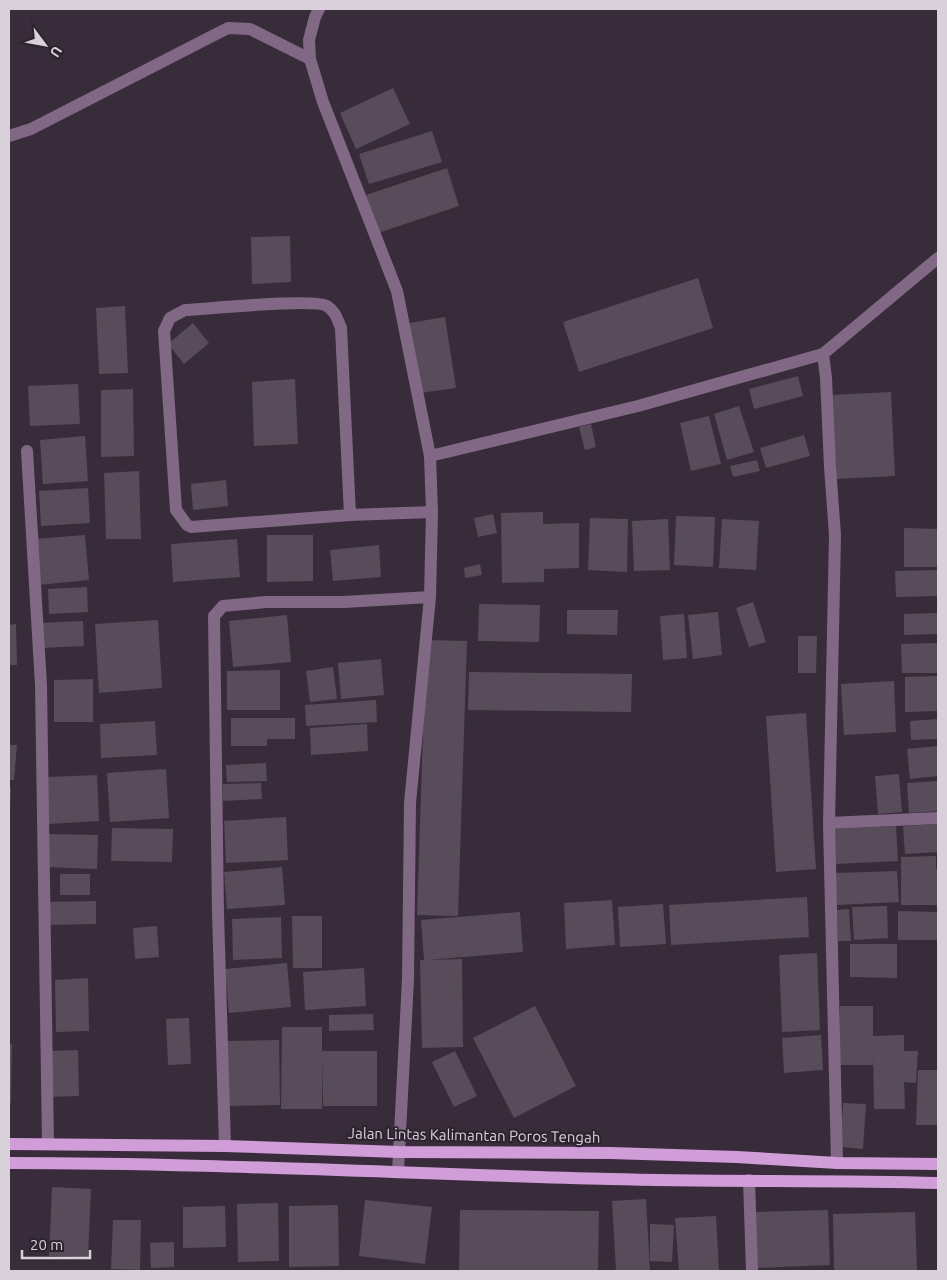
<svg xmlns="http://www.w3.org/2000/svg" width="947" height="1280" font-family="Ubuntu,sans-serif">
<style>
.building{fill:#584b5a}
.lines{fill:none;stroke-linecap:round;stroke-linejoin:round}
.minor{stroke:#816885;stroke-width:12}
.major{stroke:#d19dd9;stroke-width:12}
.labels{text-anchor:middle;dominant-baseline:central;stroke-width:4;stroke-linejoin:round;paint-order:stroke}
.street-label{font-size:15px;fill:#d9d1da;stroke:#2e2230}
</style>
<rect width="100%" height="100%" fill="#382c3a"/>
<path class="building" d="M393,88L410,124L356,149L340,113Z
M432,131L442,162L369,184L359,154Z
M447,168L459,206L378,233L366,195Z
M290,236L291,282L252,284L251,237Z
M698,278L713,328L579,372L563,322Z
M125,306L128,373L99,374L96,308Z
M445,317L456,388L420,393L409,323Z
M193,323L209,343L184,364L168,344Z
M798,376L803,396L754,409L749,389Z
M295,379L298,444L254,446L252,382Z
M78,384L80,424L30,426L28,386Z
M133,389L134,456L101,457V390Z
M891,392L895,476L836,479L832,395Z
M739,406L754,452L727,460L714,414Z
M709,416L721,464L691,471L680,423Z
M591,424L596,447L585,450L579,427Z
M804,435L810,456L766,468L760,448Z
M85,436L88,481L43,484L40,440Z
M757,460L760,471L733,477L730,466Z
M139,471L141,539H106L104,473Z
M226,480L228,506L193,510L191,484Z
M88,488L90,523L41,526L39,491Z
M543,512V524L579,523V568L544,569V582L502,583L501,513Z
M493,514L497,533L478,537L474,518Z
M676,516L715,517L713,567L674,565Z
M590,518L628,519L627,572L588,570Z
M668,519L670,570L634,571L632,521Z
M722,519L759,521L756,570L719,568Z
M904,528L938,529V567H904Z
M85,535L89,580L38,585L34,539Z
M267,535H313V581L267,582Z
M237,539L240,577L173,582L171,544Z
M379,545L381,577L333,581L330,550Z
M480,564L482,575L465,578L464,568Z
M938,570V596L896,597L895,571Z
M87,587L88,612L49,614L48,589Z
M753,602L766,642L749,647L736,608Z
M479,604L540,605L539,642L478,641Z
M567,610H618L617,635L567,634Z
M718,612L722,655L693,659L688,615Z
M938,613V634L904,635V614Z
M684,614L687,658L663,660L660,616Z
M287,615L291,662L233,667L229,621Z
M158,620L162,688L99,693L95,624Z
M83,621L84,646L42,648L41,623Z
M16,624L17,665H9V625Z
M798,636H817L816,673H798Z
M426,640L467,641L458,916L417,915Z
M938,643V673H902L901,644Z
M381,659L384,695L341,699L338,663Z
M333,667L337,699L310,702L306,671Z
M280,670V710H227V671Z
M469,672L632,674L631,712L468,710Z
M938,676V711L905,712V677Z
M93,679V722H54V680Z
M894,681L896,732L844,735L841,684Z
M376,700L377,722L306,726L305,705Z
M806,713L816,869L776,872L766,716Z
M231,718H295V739H267V746H231Z
M938,719V739L911,740L910,721Z
M155,721L157,755L101,758L100,724Z
M367,724L368,751L311,755L310,728Z
M9,745H17L14,780H9Z
M938,746V776L910,779L907,749Z
M266,763L267,781L227,782L226,765Z
M166,769L169,818L110,822L107,773Z
M899,774L902,812L878,814L875,776Z
M97,775L99,821L49,824L47,777Z
M938,781V811L909,813L907,783Z
M261,783L262,799L223,801V784Z
M9,788H11L10,811H9Z
M286,817L288,860L226,863L224,821Z
M938,824V852L905,854L903,826Z
M896,826L898,861L835,864L833,829Z
M112,828L173,829L172,862L111,861Z
M47,834L98,835L97,869L45,867Z
M936,856V869H938V905H901V857Z
M282,867L285,905L227,909L224,872Z
M897,871L899,902L837,905L835,873Z
M60,874H90V895H60Z
M807,897L809,937L671,945L669,905Z
M612,900L615,945L566,949L564,903Z
M96,901V924L44,925V902Z
M663,904L666,944L620,947L618,907Z
M887,906L888,938L854,940L852,907Z
M849,909L851,941H838L837,910Z
M898,911L938,912V940H898Z
M520,912L523,952L428,960L462,959L463,1047L422,1048L420,960H424L421,920Z
M292,916H322V968H293Z
M281,917L282,958L233,960L232,919Z
M157,926L159,957L135,959L133,928Z
M850,944H897V978L850,977Z
M817,953L820,1030L782,1032L779,955Z
M287,963L291,1007L229,1013L225,969Z
M364,968L366,1006L305,1010L303,972Z
M88,978L89,1031L56,1032L55,980Z
M535,1006L576,1086L514,1118L473,1038Z
M840,1006H873V1036L904,1035V1051H918L916,1083L904,1082L905,1109H874L873,1052V1065H839Z
M373,1014L374,1030L329,1031V1015Z
M189,1018L191,1064L168,1065L166,1019Z
M282,1027H322V1051H377V1106H323L322,1055V1109H281Z
M821,1035L823,1070L784,1073L782,1038Z
M279,1040L280,1105L225,1106L224,1041Z
M9,1044H12L11,1103H9Z
M78,1050L79,1096L49,1097V1051Z
M455,1051L477,1096L454,1107L432,1062Z
M918,1070H938V1125H916Z
M843,1103L866,1104L863,1149L841,1147Z
M52,1187L91,1189L88,1257L49,1256Z
M646,1199L650,1271H616L612,1201Z
M365,1200L432,1207L425,1264L359,1256Z
M278,1203L279,1261L238,1262L237,1204Z
M338,1205L339,1266L289,1267V1206Z
M225,1206L226,1247L183,1248V1207Z
M460,1210L599,1211L598,1271L459,1270Z
M828,1210L830,1265L755,1268L754,1212Z
M915,1212L917,1271H834L833,1214Z
M716,1216L719,1271H679L675,1218Z
M113,1220H141L140,1270L111,1269Z
M650,1224L674,1225L672,1262L650,1261Z
M174,1242V1267L151,1268L150,1243Z"/>
<g class="lines">
<path class="minor" d="M319,9L315,17L309,40L310,59L323,102L397,291L430,456L432,512L430,597L410,803L408,979L398,1172
M9,136L31,129L228,28L250,29L310,59
M823,354L826,378L830,467L835,535L829,823L837,1163
M27,451L41,685L48,1144
M430,456L638,406L823,354L938,258
M350,515L191,527L187,525L176,510L164,331L170,318L185,310C207,309 315,298 327,306C336,312 337,319 341,328L350,515L432,512
M829,823L938,818
M225,1146L218,913L214,616L223,606L266,602H344L430,597
M749,1180L752,1271"/>
<path class="major" d="M9,1144L225,1146L399,1152L611,1153L737,1157L837,1163L938,1164
M9,1163C210,1163 410,1174 611,1179C720,1182 829,1180 938,1183"/>
</g>
<g class="labels">
<g class="street-label">
<text transform="translate(474 1135) rotate(1)">Jalan Lintas Kalimantan Poros Tengah</text>
</g>
</g>
<rect width="947" height="1280" fill="none" stroke="#d9d1da" stroke-width="20"/>
<g transform="translate(45 45) rotate(122)" stroke="#2e2230" stroke-width="4" paint-order="stroke">
<path d="M0-4L9 19L0 12L-9 19Z" fill="#d9d1da"/>
<text y="-8" font-size="14" font-weight="bold" text-anchor="middle" fill="#d9d1da">U</text>
</g>
<path d="M22 1250v8h68v-8" fill="none" stroke="#d9d1da" stroke-width="2.5"/>
<text x="30" y="1250" font-size="15" fill="#d9d1da" stroke="#2e2230" stroke-width="4" paint-order="stroke">20 m</text>
</svg>
